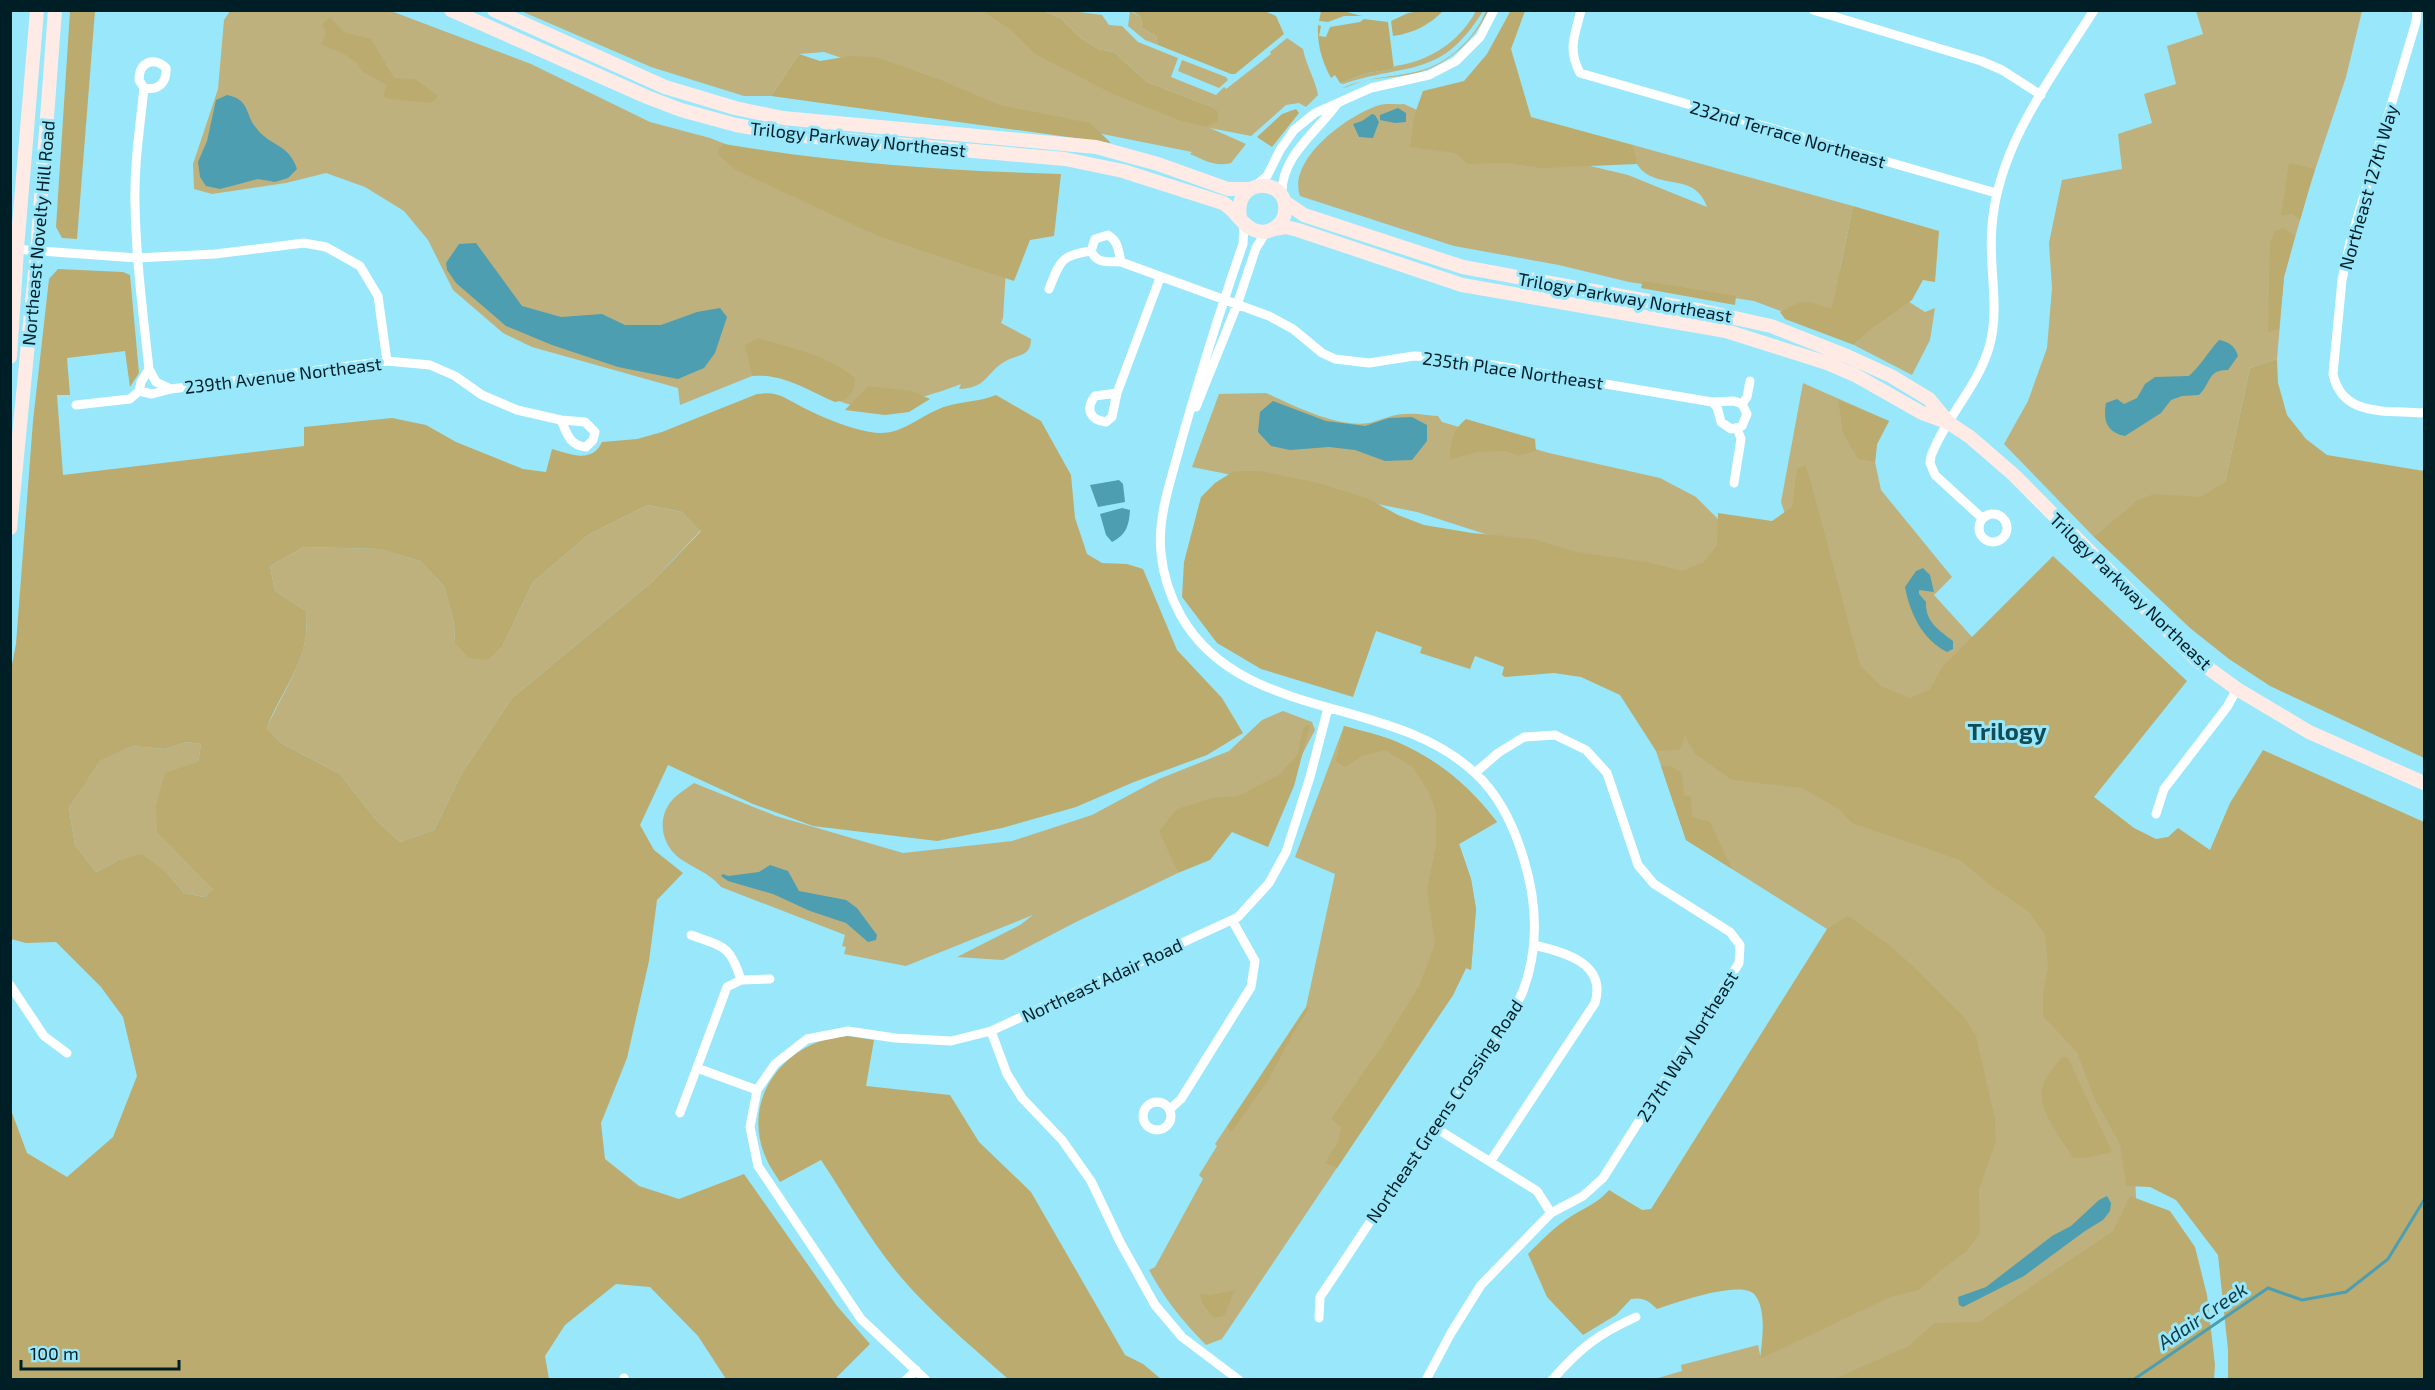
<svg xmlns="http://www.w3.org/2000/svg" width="2435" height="1390" font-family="'Exo 2',sans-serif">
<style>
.green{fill:#beb17e}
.forest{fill:#bcab6e;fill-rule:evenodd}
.water{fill:#4d9eb0}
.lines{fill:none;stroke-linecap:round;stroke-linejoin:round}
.stream{stroke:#4d9eb0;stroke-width:3}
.street{stroke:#fff;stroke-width:9}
.secondary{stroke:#feebe6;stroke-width:14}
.labels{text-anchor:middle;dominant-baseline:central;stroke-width:6;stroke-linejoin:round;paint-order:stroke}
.street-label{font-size:18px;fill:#001e26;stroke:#99e7fa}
.water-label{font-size:20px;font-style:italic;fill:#143a43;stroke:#99e7fa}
.district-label{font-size:24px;font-weight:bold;fill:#114c58;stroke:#99e7fa}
</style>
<rect width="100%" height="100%" fill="#99e7fa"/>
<path class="green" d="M230,11H391L531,64L650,122L710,138L774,163L1006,269L1003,318L1001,323L1031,339C1031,358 1016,354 1004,362C985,374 987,388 959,389L961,384C933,395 887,409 857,406C836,404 786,374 765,363L751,367L752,376L680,405L678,388L532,347L503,333L453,290L428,240L404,211L365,187L326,173L286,183L212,194L194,189L193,164L218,89L224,20Z
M521,11H1003L1207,117L1212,107L1147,82L1114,52L1098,49L1082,39L1061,18L1043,11H1071L1102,15L1109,25L1122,26L1138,42L1178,58L1171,77L1216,95L1224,87L1226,89L1271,54L1270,52L1287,38L1303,49C1306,65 1316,81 1318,95L1306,107L1299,103L1286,105L1251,136L1210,128L1246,144L1231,163C1215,167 1204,160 1190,154L1192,152L1018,117L824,52L799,54L771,96H744L651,67Z
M1130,11L1141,17L1142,28L1156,36L1158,45L1145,40L1128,26Z
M1476,11H1483C1441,79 1409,62 1343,84L1340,83L1367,73L1393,69L1395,66C1430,61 1459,42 1476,11Z
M1486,11H1488C1476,38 1449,64 1420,72C1403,77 1385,77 1368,80C1359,81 1350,87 1342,88C1371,76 1390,78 1419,71C1448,64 1475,38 1486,11Z
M2196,11H2362L2346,77L2309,188L2284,277L2277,359L2250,368L2225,482L2192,532L2094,537L2004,444L2028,401L2047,348L2052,288L2049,243L2062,180L2122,169L2118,134L2152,123L2144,94L2176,84L2167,46L2203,34Z
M1182,60L1226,77L1228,80L1219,88L1178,71Z
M1404,104L1430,116L1536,153L1628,175L1707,207C1695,170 1654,192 1637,164C1634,159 1634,151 1633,145L1853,206L1840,269L1887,288L1925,312L1935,308L1930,340L1912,375L1854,345L1859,340L1754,301L1629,282L1559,265L1454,246L1300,196C1287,159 1349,114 1380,105C1387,103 1396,105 1404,104Z
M1803,383L1889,421L1877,444L1875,462L1881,490L1952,577L1934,595L1973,638L1991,647L1895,748L1812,595L1781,502Z
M1266,393C1294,406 1337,428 1369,423C1382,420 1392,414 1406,414C1417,413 1427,416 1438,416L1442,422L1549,453L1660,478L1696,497L1726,527L1705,578L1538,551L1417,512L1192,467L1219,394Z
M648,505L682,512L701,530L652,582L512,698L462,773L434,830L400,842L377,821L340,774L281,743L267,728C279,699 302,667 306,635C307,628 306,619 306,611L275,591L270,566L304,547L379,549L420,561L444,586L454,623L455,643L503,645L533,582L588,535Z
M1677,700L2048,873L2131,1114L2138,1228L2020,1324L1847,1379L1651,1380L1682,1371L1681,1365L1758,1345L1761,1359L1946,1053L1827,929L1686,840L1656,751Z
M1283,711L1312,722L1315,730L1282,793L1170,854L1178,873L1078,921L1003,960L957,957L1020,925L1033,915L906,966L844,954L846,947L842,946L845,935L721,887C710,873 693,868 679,858C659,842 657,814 675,797C681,792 688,787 694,783L776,816L903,853L1012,841L1092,815L1159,779L1229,751L1262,720Z
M1344,726C1362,731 1381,735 1397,742C1439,760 1470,787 1497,822L1459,844L1471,879L1476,909L1471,970L1466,968L1453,995L1222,1339L1206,1345C1183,1322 1164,1298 1149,1270L1155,1267L1203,1179L1199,1175L1217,1146L1215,1144L1306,1007L1335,874L1295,857Z
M187,742L201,744L198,762L213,889L204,897L184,893L168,874L117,861L96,872L75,845L69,808L98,761L133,746L164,749Z"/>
<path class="forest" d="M1511,10L1525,11L1511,49L1531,117L1633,145L1637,164L1542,168L1507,163L1468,164L1455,153L1410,147L1414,116L1423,91L1464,81L1487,54Z
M70,11H95L77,239L62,238L56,227Z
M983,11H1043L1061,18L1082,39L1098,49L1114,52L1147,82L1212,107L1218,112V121L1206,127L1179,120L1113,94L1035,54L1010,29Z
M1132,11H1265L1276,16L1284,34L1235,74H1231L1158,45L1156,36L1142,28L1141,17Z
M1321,11H1343L1362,16H1344L1328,22L1319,21Z
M1420,11H1443C1429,25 1414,33 1393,36L1391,21L1408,13Z
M330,17L344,32L371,39L394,78L415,79L438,96L431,103L390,99L383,96L387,85L363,72L358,64L346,55L321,44L326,33L322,24Z
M1364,19L1388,22L1394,69L1367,73L1340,83L1335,75L1331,78C1322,61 1317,45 1318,25L1321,26L1319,36L1326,37L1330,27L1360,22Z
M799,54L820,61L850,56L876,57L946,82L999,105L1090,123L1111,143L771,96Z
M1296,109L1299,113L1272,147L1257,137L1282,114Z
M724,144C835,163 948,171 1061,174L1054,236L1030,240L1014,281L878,236L734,169L718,154L719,148Z
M2289,163L2315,169L2300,220L2293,214L2281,215Z
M1853,206L1939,231L1935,282L1923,280L1912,300L1868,331L1854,345L1785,319L1780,312C1788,308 1798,301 1808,302C1818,303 1821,308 1832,308Z
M2284,228L2295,236L2284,277L2279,329L2268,332L2270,243L2275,231Z
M58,269L123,272L130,275L139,373L130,387L125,351L67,358L70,395H57L63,475L304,446V427L392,418L426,425L456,442L523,469L546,472L552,449C570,454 592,464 602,442L637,439L662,432L757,394C780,391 785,399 804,408C824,418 848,428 870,432C902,438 918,415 947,406C963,401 979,402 996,395L1041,421L1071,475L1075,518L1087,554L1102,563L1127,564L1143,569L1177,650L1222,698L1243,733L1207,755L1134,782L1076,807L1002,828L937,841L813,826L753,804L668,765L640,825L654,850L683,873L657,900L649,961L627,1058L601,1123L605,1159L639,1186L679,1199L744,1174L837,1306L870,1344L835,1379H726L698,1336L650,1287L616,1284L565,1325L545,1356L549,1379H11V1110L27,1153L67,1177L113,1137L137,1076L123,1017L101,987L56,942L26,943L11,939V670L16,644L33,421L49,279ZM648,505L682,512L701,531L652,582L512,698L462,773L434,830L400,842L377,821L340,774L281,743L267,728C278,697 302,669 306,635C307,628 306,619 306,611L275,591L270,566L304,547L379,549L420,561L444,586L454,623L455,643L469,658L488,660L503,645L533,582L588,535ZM187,742L201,744L198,762L165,773L156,806L157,832L213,889L204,897L184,893L168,874L142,854L117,861L96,872L75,845L69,808L99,761L133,746L164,749Z
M1643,281L1736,296L1735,305L1641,288Z
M758,338C792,349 826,354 855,378C855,392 849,400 835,402C807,390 783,373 752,376L745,345Z
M2277,359L2278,383L2287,415L2306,439L2327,455L2424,471V758L2270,686L2229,659L2190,628L2094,537L2138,500L2154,494L2200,497L2225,482L2250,368Z
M868,386L912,391L930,399L909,412L885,415L845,410Z
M1838,400L1889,421L1877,444L1875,462L1858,459L1843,433Z
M1466,419L1535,439L1536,451L1518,456L1507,451L1478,452L1450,459C1450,443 1453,429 1466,419Z
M1806,465L1860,665L1881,686L1910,698L1930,689L1943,666L2053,556L2187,681L2094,797L2134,828L2156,839L2168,837L2178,828L2210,850L2230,803L2263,750L2424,822V1379H2228V1350L2218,1255L2176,1200L2150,1187L2126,1186L2120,1144L2094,1098L2077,1052L2043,1016V993L2048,967L2045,934L2029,912L1990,885L1960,860L1852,823L1839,809L1802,788L1732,780L1695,754L1685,736L1679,750L1656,751L1620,695L1581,677L1554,673L1505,677L1502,675L1504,667L1475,656L1470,669L1420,653L1422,647L1376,631L1353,697L1261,669L1217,643L1182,597L1184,562L1201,497L1215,483L1234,471H1261L1318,483L1369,499L1398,515L1424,525L1472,533L1533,539L1577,552L1647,562L1682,571L1704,562L1717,545L1718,513L1772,521L1792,507L1797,469Z
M1310,725L1294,786L1268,847L1232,832L1210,860L1178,873L1159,831L1177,809L1212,798L1238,796L1279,775L1297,755L1304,727Z
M1344,726C1362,731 1381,735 1397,742C1439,760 1470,787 1497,822L1459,844L1471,879L1476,909L1471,970L1466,968L1453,995L1337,1168L1325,1163L1338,1142L1341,1127L1331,1119L1382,1046L1419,986L1435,944L1427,890L1436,845V812L1429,793L1413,767L1385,750L1362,756L1345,767L1336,761Z
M1661,766H1671L1682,773L1684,795L1691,797L1692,817L1710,822L1732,869L1686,840Z
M1848,916L1888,944L1915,968L1965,1018L1976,1036L1995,1119L1996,1141L1979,1189L1980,1232L1967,1251L1941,1270L1919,1290L1890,1297L1760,1359C1762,1341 1767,1311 1755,1295C1742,1279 1675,1303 1657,1309C1648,1300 1643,1297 1631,1299L1616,1315L1583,1335L1547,1297L1528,1254C1541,1241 1554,1227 1570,1217C1584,1208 1598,1203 1609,1190L1642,1210L1651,1209L1827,929Z
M1310,1007L1294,1032L1268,1080L1232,1132L1227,1127L1306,1008Z
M847,1036L874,1040L866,1086L950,1095L979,1142L1031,1192L1125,1355L1143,1364L1161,1379H1008C979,1353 948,1327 920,1298C880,1258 852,1207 821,1160L780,1182C775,1174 769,1166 766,1158C739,1098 787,1039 847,1036Z
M2062,1057L2068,1058L2112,1152L2086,1158H2073C2062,1138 2035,1108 2043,1085C2047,1075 2056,1065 2062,1057Z
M2130,1196L2170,1211L2195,1247L2207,1295L2215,1365L2214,1379H1834L1907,1347L1935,1323L1979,1322L2113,1231Z
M1235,1290L1224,1316L1214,1318L1204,1306L1199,1294L1210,1295Z"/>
<path class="water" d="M227,95C251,100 244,114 257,129C270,146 289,144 297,169L288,178L275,182L258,179L220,189L206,186L200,177L198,162L207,141L216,100Z
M1398,108L1406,113V122L1395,123L1380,120V115Z
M1372,114L1375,115L1379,122L1373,138L1359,137L1353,124L1362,121Z
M476,243L522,306L561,317L602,314L625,325H661L697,312L720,308L727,317L715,353L704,368L678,379L618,367L552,345L506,326L456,283L447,270L446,263L459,244Z
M2219,340C2229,342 2235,346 2238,356L2228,370C2207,370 2212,382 2199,395L2182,396L2171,400L2161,413L2125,436C2106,432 2103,420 2106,403L2117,399L2124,404L2137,398L2145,384L2155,377L2189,376C2201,365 2208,352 2219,340Z
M1273,401L1326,421L1365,426L1389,418L1412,417L1427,425V441L1412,460L1385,461L1355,450L1329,447L1290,450L1271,446L1258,432L1260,412Z
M1119,480L1123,484L1125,502L1098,507L1090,485Z
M1122,508L1130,510C1129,526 1126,535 1112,542L1106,535L1100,514Z
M1923,568L1930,575L1934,592L1919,590V594L1926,602C1925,622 1939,630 1953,641V649L1947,652C1923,640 1910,614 1905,587L1916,571Z
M770,865L788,871L799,891L846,900L857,908L877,935L876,940L868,942L846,923L810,911L773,894L728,881L721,876L723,874L728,876L759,872Z
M2107,1196L2111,1203L2110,1211L2103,1220L2085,1231L2024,1276L1963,1307L1959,1305L1958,1297L1986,1287L2052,1236L2071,1226L2099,1200Z"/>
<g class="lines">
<path class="stream" d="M2133,1380L2268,1288L2302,1300L2346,1292L2388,1259L2424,1200"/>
<path class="street" d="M1581,10C1575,36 1567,48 1580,73L1996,193
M1813,10L1981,61L2002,70L2041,95
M2417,10L2416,22L2350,242L2342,280L2333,374C2342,417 2385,410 2421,413L2424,412
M144,88L139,80C139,62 154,56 166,68C167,82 159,91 144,88C140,127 134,164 135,203C136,259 143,314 149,369L156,382L171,389
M1255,186L1267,176L1280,150L1294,130L1315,113L1371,88L1429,75L1456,61L1480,37L1494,10
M1282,195C1280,157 1317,132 1337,104
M1244,224L1243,244C1220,310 1200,375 1181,442C1172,478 1157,516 1161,553C1163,575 1171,598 1181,616C1242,723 1391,694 1475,773C1499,795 1515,829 1524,860C1537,903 1539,948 1523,991C1519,1001 1512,1011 1507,1020C1487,1055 1462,1087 1439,1119C1398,1178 1360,1238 1320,1297L1319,1318
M13,249L137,258L215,254L304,243L326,247L360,266L378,296L387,361
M1121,262C1118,250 1119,242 1108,235L1095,239L1091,251C1098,265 1108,261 1121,262L1269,316L1293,329L1322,353L1335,359L1369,363L1414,356L1451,358L1712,402L1717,407L1721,422L1731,429L1742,426L1747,414L1742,404L1734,401L1712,402
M1049,289C1060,262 1060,255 1091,251
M139,391L141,382L149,369
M1117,393L1095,396C1085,409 1090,420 1106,422L1112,417L1117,393L1160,278
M1742,404L1747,397L1750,381
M76,405L130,399L139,391L152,394L171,389L387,361L430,365L455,376L482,395L517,410L561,420L585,422L595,432L593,440L586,447C570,446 567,434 561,420
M1196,407L1237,305L1256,248L1266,232
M1734,483L1741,439L1737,428
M1979 528a14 14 0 1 1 28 0a14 14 0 1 1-28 0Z
M1982,518L1935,475L1930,463L1931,456C1946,416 1979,386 1990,344C2000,305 1988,265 1992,226C1998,145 2052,77 2094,10
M2156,814L2164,789L2227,707L2237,689
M691,935C724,947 730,945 741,980
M10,985L44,1036L67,1053
M991,1031L1007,1074L1022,1098L1062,1140L1091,1181L1120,1242L1155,1305L1182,1337L1239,1380
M697,1068L757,1090
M1143 1116a14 14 0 1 1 28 0a14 14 0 1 1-28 0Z
M1170,1109L1181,1099L1251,987L1255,961L1232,920
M680,1113L727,987L741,980L770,979
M1434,1127L1537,1191L1551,1213
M1490,1162L1595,1003C1607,963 1564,952 1534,945
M624,1378L625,1380
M906,1380L916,1370
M926,1380L861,1319L758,1166L750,1127L755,1101L757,1090L775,1064L807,1039L848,1031L895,1038L951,1041L991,1031L1238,917L1269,883L1286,852L1310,777L1328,708
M1426,1380L1451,1333L1481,1285L1551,1213L1583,1196L1603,1178L1739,963L1740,945L1730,932L1654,884L1638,865L1607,773L1586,750L1555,735L1524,737L1498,753L1475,773
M1552,1380C1580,1348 1598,1334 1636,1317"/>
<path class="secondary" d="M451,10L647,97L681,110L736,125L792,135L1065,159L1123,171L1223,203C1236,210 1241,225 1254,230C1262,233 1270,232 1276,227C1281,223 1285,217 1285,211C1289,177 1233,176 1240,217
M494,10L665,87L735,108L783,118L1096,147L1158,164L1228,189H1249
M1285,202L1304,215L1463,267L1703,311L1771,326L1847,356L1891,376L1929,399L1948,422
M1274,229L1286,227L1298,230L1462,285L1726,331L1827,363L1855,375L1922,413L1949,423L1970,437L2014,475L2197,660L2237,689L2309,732L2424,783
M10,357L17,249L37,10
M10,528L37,251L55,10"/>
</g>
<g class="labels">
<g class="street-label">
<text transform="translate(1788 134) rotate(16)">232nd Terrace Northeast</text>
<text transform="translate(858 139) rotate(6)">Trilogy Parkway Northeast</text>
<text transform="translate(2368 187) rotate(-74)">Northeast 127th Way</text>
<text transform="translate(38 233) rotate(-85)">Northeast Novelty Hill Road</text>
<text transform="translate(1625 297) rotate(10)">Trilogy Parkway Northeast</text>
<text transform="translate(1513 370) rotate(8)">235th Place Northeast</text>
<text transform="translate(283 375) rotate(-7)">239th Avenue Northeast</text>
<text transform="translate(2131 591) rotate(44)">Trilogy Parkway Northeast</text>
<text transform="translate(1102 980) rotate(-25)">Northeast Adair Road</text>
<text transform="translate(1687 1046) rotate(-58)">237th Way Northeast</text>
<text transform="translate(1444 1111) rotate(-56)">Northeast Greens Crossing Road</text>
</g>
<g class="water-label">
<text transform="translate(2202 1315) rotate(-34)">Adair Creek</text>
</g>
<g class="district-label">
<text x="2007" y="730">Trilogy</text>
</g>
</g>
<rect width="2435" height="1390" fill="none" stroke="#001e26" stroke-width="24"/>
<path d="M21 1360v9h158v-9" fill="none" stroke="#001e26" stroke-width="3"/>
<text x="30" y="1360" font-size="18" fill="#001e26" stroke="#99e7fa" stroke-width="4.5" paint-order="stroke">100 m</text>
</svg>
